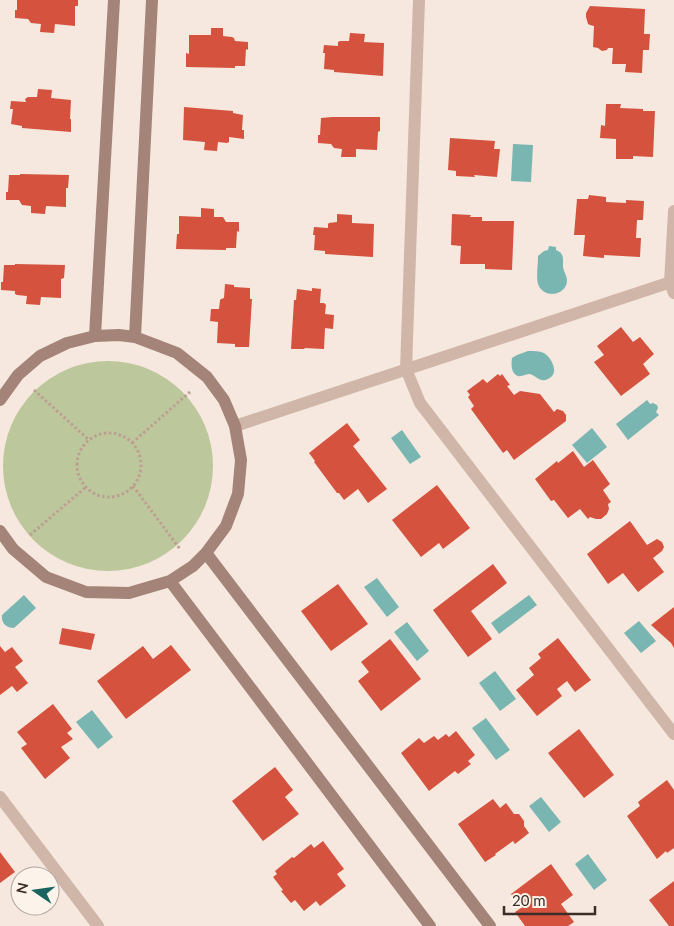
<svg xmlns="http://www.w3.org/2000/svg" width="674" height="926" font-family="Lato,sans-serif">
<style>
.green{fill:#bdc79c}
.water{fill:#79b6b2}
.building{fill:#d4523e}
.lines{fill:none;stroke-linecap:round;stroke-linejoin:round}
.path{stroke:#bc9f92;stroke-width:3;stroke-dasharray:2.5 2.5;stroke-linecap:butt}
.street{stroke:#d0b6a8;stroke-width:12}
.secondary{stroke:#a48479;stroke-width:12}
</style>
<rect width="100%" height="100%" fill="#f6e8de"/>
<path class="green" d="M3 466a105 105 0 1 1 210 0a105 105 0 1 1-210 0Z"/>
<path class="water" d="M513,144L533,145L531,182L511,181Z
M549,246L556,247V250C564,253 563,258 563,266C563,271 567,275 567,281C566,296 543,299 538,284C536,276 538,265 538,256L544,251L548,250Z
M528,351C534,351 539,351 544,353C552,358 560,374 548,379C540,383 537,376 530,374C526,374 522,377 518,376C511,374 511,364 512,358L517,355Z
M647,400L650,404L653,403L657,405L658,408L656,412L659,415L628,440L616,424Z
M592,428L607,447L587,463L572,445Z
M402,430L421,457L410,464L391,438Z
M377,578L399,607L387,617L364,587Z
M24,595L36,608L14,628C6,628 1,623 2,615Z
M529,595L537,605L499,634L491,623Z
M639,621L656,641L641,653L624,633Z
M407,622L429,651L417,661L394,632Z
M495,671L516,699L500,711L479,683Z
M92,710L113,737L98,749L76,722Z
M486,718L510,750L496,760L472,728Z
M541,797L561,822L549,832L529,806Z
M588,854L607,880L594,890L575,864Z"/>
<path class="building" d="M17,0H78V6H75V26L55,24L54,33L40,32L41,24L31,23L28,19L15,18V10H17Z
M590,6L645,9L644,34H650L649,50H643L642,73L625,72L626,64H612L613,48H608L607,50L602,51L598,48L593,47L594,26L590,25L588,24L586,17V13Z
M211,28H223V36L232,37L234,38L235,41L248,42V50L246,49L245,66H235V68L186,67V53L189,54V35H211Z
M350,33L365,34L364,42L384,43L383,76L334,72V70L324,69L325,53H323L324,45L338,46V42L340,41H349Z
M38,89L52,90L51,98L71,100L70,119H71V132L22,128V126L11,124L13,109H10L11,101L26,102L25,99L28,97H37Z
M606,104H621L620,108L643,109V111H655L653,157L633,156V159H616V139L600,138L601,125L605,126Z
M184,107L233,111V113L243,115L242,130H244V139L229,137V142L227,143L218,142L217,151L204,150L205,142L183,140Z
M332,117H380V131L378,132L377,150L356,149V157H341L342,149L334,148L331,144L318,143V135H320L321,118Z
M450,138L495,141L494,149H500L497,177L474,175L475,177L456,176V171L448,170Z
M20,174L69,175L68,188H66V207L46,206L45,214L31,213V206L22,205L19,200H6V192H8L9,175H20Z
M589,195L606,197V202L626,203V200L644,201L643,220H637L636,238H641L640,257L604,255V258L583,256L585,235H574L577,199H588Z
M201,208L214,209V217H223L226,222H239V232L237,231L236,248H226V250L176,249L177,234H179V216L201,217Z
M337,214L352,215V223L374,224L373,257L325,254V251L314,250L315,235H313L314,227L328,228V224L329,223L337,222Z
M452,214L471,215L470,217H482V221H514L512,270L485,269V264H460L461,246L451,245Z
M15,264L65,265L64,278L61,279V298L41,297L40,305L26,304L27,296L17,295L15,294V291L1,290V282H3L4,265H15Z
M225,284L234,285V287L250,288V299H252L249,347H235V344L217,343L218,322L210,321L211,309H219L220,300L221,299L224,298Z
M312,288L321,289L320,303H324L326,305L325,314L334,315L333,329L325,328L324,349L304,348L305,349H291L294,300H296L297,289L312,291Z
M621,327L633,342L640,337L654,354L643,364L650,374L621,396L594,362L604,355L597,346Z
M498,374L500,376L502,374L510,385L507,386L514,395L520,391L540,394L554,412L557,409L563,411L566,415V421L514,460L507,450L503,453L471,409L474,406L468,397L470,395L467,391L483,379L487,383Z
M347,423L360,440L353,446L387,489L368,503L358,489L344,500L339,493H337L314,462L315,461L309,453Z
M573,451L584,467L593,460L610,484L603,490L611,502L608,504L609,509L607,514L601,519H596L590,517L588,519L580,509L568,518L554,500L551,501L535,479L557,461L558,463Z
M437,485L470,528L443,549L439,543L421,557L392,520Z
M630,521L647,545L657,539L662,542L664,547L662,551L653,558L664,572L638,592L623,573L608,584L587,554Z
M493,564L507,583L471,611L492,639L468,657L433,610Z
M338,584L368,624L331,651L301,611Z
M674,607V648L671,643L651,625Z
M62,628L95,634L91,650L59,644Z
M558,638L591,680L575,692L567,681L557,689L562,696L537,716L516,690L534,675L529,668L541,658L538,654Z
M390,639L421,679L381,711L358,681L369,672L361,662Z
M171,645L191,670L126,719L97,681L143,646L153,659Z
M0,646L5,652L12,647L23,661L15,667L28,683L17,692L12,686L0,695Z
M53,704L72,729L67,733L73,739L61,747L70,758L45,779L21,748L27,744L17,732Z
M579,729L614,775L584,798L548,753Z
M456,731L475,755L468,761L471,764L458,774L455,771L429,791L401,753L419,738L424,743L434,736L438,740L446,734L449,737Z
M275,767L293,790L285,797L299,814L263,841L232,801Z
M667,780L674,790V848L667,853L666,851L657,859L627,816L640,806L638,802Z
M493,799L500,808L506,803L514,814H519L524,821V826L529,833L515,844L513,841L495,854L496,855L485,862L458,824Z
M323,841L344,869L337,874L346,886L320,906L316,901L304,911L295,900L291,903L281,891L283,890L273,877L277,874L275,871L292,857L294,858L311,844L314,848Z
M0,852L15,872L0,883Z
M551,864L573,895L561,904L574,922L568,926H525L515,912L521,908L511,894Z
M674,881V926H669L649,900Z"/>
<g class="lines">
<path class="path" d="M34,390L89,440
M77 465a32 32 0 1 1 64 0a32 32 0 1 1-64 0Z
M132,443L190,392
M133,486L180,549
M30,535L86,487"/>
<path class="street" d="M419,0L406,369L420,403L674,734
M674,211L670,283L674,293
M235,426L674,281
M0,797L98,926"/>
<path class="secondary" d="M95,336L114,0
M135,337L152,0
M0,400L18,375L40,356L67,343L95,336L119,335L135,337L177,353L207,377L224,400L235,426L241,460L238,494L226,526L206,553L193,566L170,581L129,593L86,592L46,577L13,549L0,531
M206,553L490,926
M170,581L430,926"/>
</g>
<g transform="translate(35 891) rotate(283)"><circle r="24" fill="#fcf3eb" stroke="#afa49d"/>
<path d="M0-4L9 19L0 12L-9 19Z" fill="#196360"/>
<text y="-8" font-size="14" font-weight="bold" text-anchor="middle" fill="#3c2d29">N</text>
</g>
<path d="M504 906v8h91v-8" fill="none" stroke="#3c2d29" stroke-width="2.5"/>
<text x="512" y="906" font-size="15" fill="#3c2d29" stroke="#fcf3eb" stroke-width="4" paint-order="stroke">20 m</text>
</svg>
